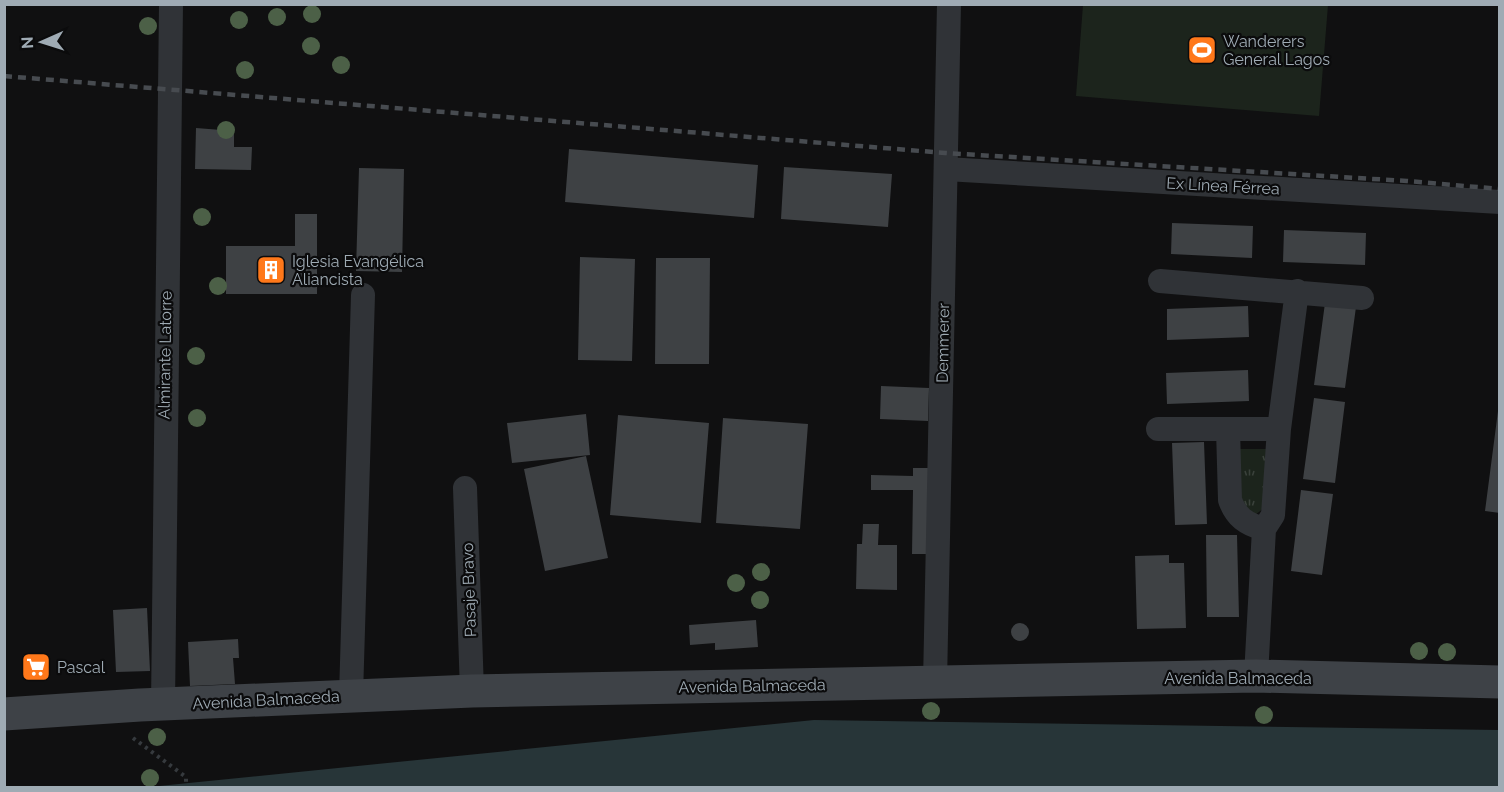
<svg xmlns="http://www.w3.org/2000/svg" width="1504" height="792" font-family="Raleway,sans-serif">
<style>
.grass{fill:#1c241c}
.park{fill:url(#park-tufts)}
.water{fill:#273538}
.building{fill:#3e4144}
.lines{fill:none;stroke-linecap:round;stroke-linejoin:round}
.path{stroke:#363a3e;stroke-width:4;stroke-dasharray:3 4.5;stroke-linecap:butt}
.minor{stroke:#303337;stroke-width:24}
.secondary{stroke:#3e4247;stroke-width:33}
.rail{stroke:#474b50;stroke-width:4.5;stroke-dasharray:8 6;stroke-linecap:butt}
.tree{fill:#4c6047}
.labels{text-anchor:middle;dominant-baseline:central;stroke-width:4.5;stroke-linejoin:round;paint-order:stroke}
.poi-label{font-size:16px;fill:#9fabb4;stroke:#0b0b0c;text-anchor:start}
.street-label{font-size:16px;fill:#9fabb4;stroke:#0b0b0c}
</style>
<defs>
<pattern id="park-tufts" width="24" height="20" patternUnits="userSpaceOnUse" patternTransform="scale(1.5)"><rect width="24" height="20" fill="#1c241c"/><path d="M3 7l-1-3M5 7V3M7 7l1-3M15 17l-1-3M17 17v-4M19 17l1-3" fill="none" stroke="#3a413b"/></pattern>
</defs>
<rect width="100%" height="100%" fill="#101011"/>
<path class="grass" d="M1083,5H1328L1319,116L1076,96Z"/>
<path class="park" d="M1236,449H1266L1264,508L1251,518L1238,510Z"/>
<path class="water" d="M814,720L1499,730V787H149Z"/>
<path class="building" d="M196,128L234,131V147H252L251,170L195,169Z
M569,149L758,165L754,218L565,202Z
M784,167L892,174L888,227L781,219Z
M359,168L404,169L402,272L356,271Z
M295,214H317V294H226V246H295Z
M1172,223L1253,226L1252,258L1171,254Z
M1284,230L1366,233L1365,265L1283,262Z
M580,257L635,259L632,361L578,360Z
M656,258H710L709,364H655Z
M1325,303L1356,307L1345,388L1314,385Z
M1248,306L1249,337L1167,340V309Z
M1248,370L1249,401L1167,404L1166,373Z
M881,386L929,388L928,421L880,419Z
M1314,398L1345,402L1335,483L1303,479Z
M1498,411H1500V513L1485,511Z
M586,414L590,455L512,463L507,423Z
M618,415L709,423L701,523L610,515Z
M723,418L808,424L800,529L716,523Z
M1204,442L1207,524L1175,525L1172,443Z
M586,456L608,558L545,571L524,469Z
M913,468H934L932,554H912L913,490H871V475L913,476Z
M1301,490L1333,494L1322,575L1291,571Z
M863,524H879L878,545H897V590L856,589L857,544H862Z
M1206,535H1237L1239,617H1207Z
M1169,555V563H1184L1186,628L1137,629L1135,556Z
M147,608L150,671L116,672L113,610Z
M756,620L758,647L715,650V643L690,645L689,625Z
M1011 632a9 9 0 1 1 18 0a9 9 0 1 1-18 0Z
M238,639L239,658H233L235,684L190,686L188,642Z"/>
<g class="lines">
<path class="path" d="M133,738L186,777V788"/>
<path class="minor" d="M946,169L1500,202
M1160,281L1362,298
M1158,429H1279
M1228,429L1230,500C1236,517 1246,524 1264,529
M465,488L472,691
M1256,676L1264,529L1273,515L1279,429L1297,291
M935,683L949,4
M351,696L363,295
M163,705L171,4"/>
<path class="secondary" d="M4,714L140,705L472,691L1256,676L1500,682"/>
<path class="rail" d="M4,76L945,153L1407,181L1500,189"/>
</g>
<g class="tree">
<circle cx="312" cy="14" r="9"/>
<circle cx="277" cy="17" r="9"/>
<circle cx="239" cy="20" r="9"/>
<circle cx="148" cy="26" r="9"/>
<circle cx="311" cy="46" r="9"/>
<circle cx="341" cy="65" r="9"/>
<circle cx="245" cy="70" r="9"/>
<circle cx="226" cy="130" r="9"/>
<circle cx="202" cy="217" r="9"/>
<circle cx="218" cy="286" r="9"/>
<circle cx="196" cy="356" r="9"/>
<circle cx="197" cy="418" r="9"/>
<circle cx="761" cy="572" r="9"/>
<circle cx="736" cy="583" r="9"/>
<circle cx="760" cy="600" r="9"/>
<circle cx="1419" cy="651" r="9"/>
<circle cx="1447" cy="652" r="9"/>
<circle cx="931" cy="711" r="9"/>
<circle cx="1264" cy="715" r="9"/>
<circle cx="157" cy="737" r="9"/>
<circle cx="150" cy="778" r="9"/>
</g>
<defs>
<g id="stadium-square" transform="scale(1.5)"><rect x="-9" y="-9" width="18" height="18" rx="4" fill="#ff781a" stroke="#0b0b0c"/><path d="M0-5a6.5 5 0 1 0 0 10a6.5 5 0 1 0 0-10ZM-3.5-1.8h7v3.6h-7Z" fill="#fff"/></g>
<g id="building-square" transform="scale(1.5)"><rect x="-9" y="-9" width="18" height="18" rx="4" fill="#ff781a" stroke="#0b0b0c"/><path d="M-4-6H4V6H1V3H-1V6H-4ZM-2.5-4.3h1.7v1.8h-1.7ZM.8-4.3h1.7v1.8H.8ZM-2.5-1h1.7V.8h-1.7ZM.8-1h1.7V.8H.8Z" fill="#fff"/></g>
<g id="supermarket-square" transform="scale(1.5)"><rect x="-9" y="-9" width="18" height="18" rx="4" fill="#ff781a" stroke="#0b0b0c"/><path d="M-6-5.5h2.5l.6 2H6L4.5 2H-2.5L-4.4-4H-6ZM-1.5 3.2a1.3 1.3 0 1 0 .1 0ZM3 3.2a1.3 1.3 0 1 0 .1 0Z" fill="#fff"/></g>
</defs>
<g fill-rule="evenodd">
<use href="#stadium-square" x="1202" y="50"/>
<use href="#building-square" x="271" y="270"/>
<use href="#supermarket-square" x="36" y="667"/>
</g>
<g class="labels">
<g class="poi-label">
<text x="1223" y="41">Wanderers<tspan x="1223" dy="18">General Lagos</tspan></text>
<text x="292" y="261">Iglesia Evangélica<tspan x="292" dy="18">Aliancista</tspan></text>
<text x="57" y="667">Pascal</text>
</g>
<g class="street-label">
<text transform="translate(1223 186) rotate(3)">Ex Línea Férrea</text>
<text transform="translate(943 343) rotate(-89)">Demmerer</text>
<text transform="translate(165 355) rotate(-89)">Almirante Latorre</text>
<text transform="translate(469 590) rotate(-92)">Pasaje Bravo</text>
<text x="1238" y="678">Avenida Balmaceda</text>
<text transform="translate(752 686) rotate(-1)">Avenida Balmaceda</text>
<text transform="translate(266 700) rotate(-3)">Avenida Balmaceda</text>
</g>
</g>
<rect width="1504" height="792" fill="none" stroke="#9fabb4" stroke-width="12"/>
<g transform="translate(42 42) rotate(267)" stroke="#0b0b0c" stroke-width="4.5" paint-order="stroke">
<path d="M0-4.5L10 22L0 15L-10 22Z" fill="#9fabb4"/>
<text y="-9" font-size="16" font-weight="bold" text-anchor="middle" fill="#9fabb4">N</text>
</g>
</svg>
